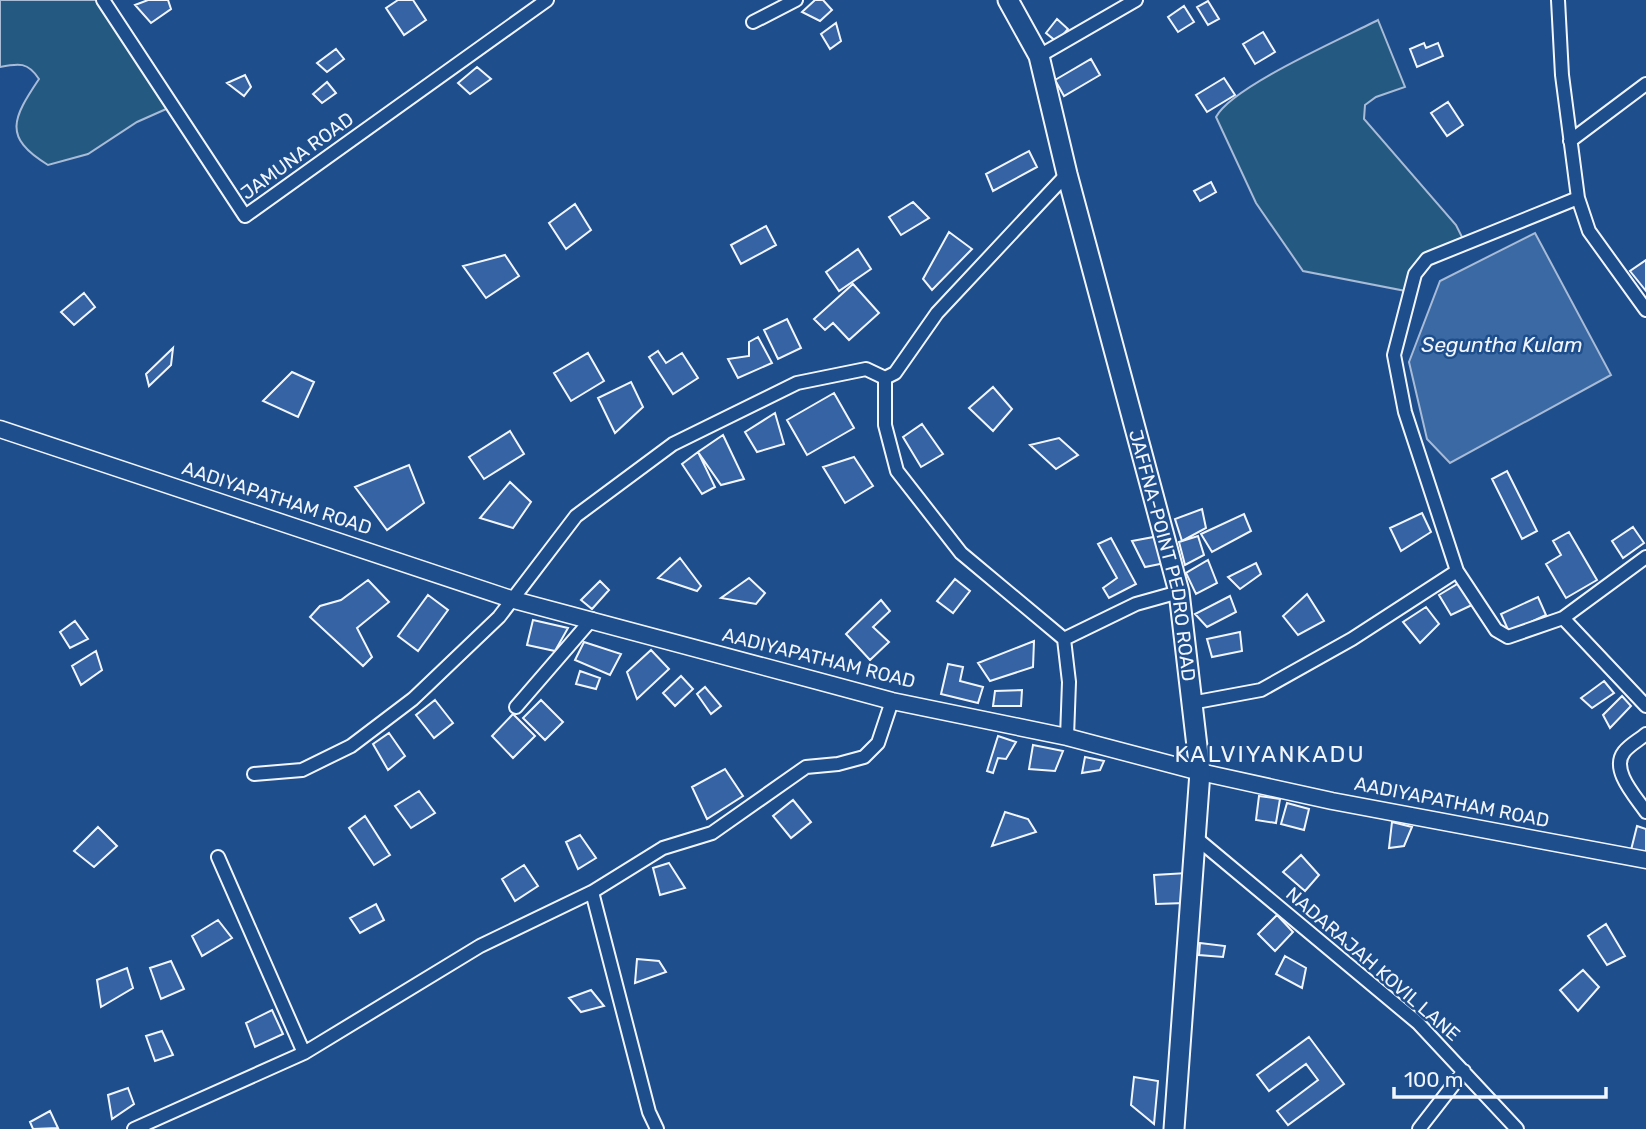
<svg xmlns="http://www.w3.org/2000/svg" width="1646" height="1129" font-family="Rubik,sans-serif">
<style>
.green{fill:#245a82;stroke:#a8bbd7;stroke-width:2}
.water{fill:#3b69a3;stroke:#a8bbd7;stroke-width:2}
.building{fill:#3563a3;stroke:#f2f6ff;stroke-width:2}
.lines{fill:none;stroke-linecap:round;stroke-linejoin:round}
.minor-casing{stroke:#f2f6ff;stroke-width:16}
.tertiary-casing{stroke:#f2f6ff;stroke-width:19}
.primary-casing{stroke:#f2f6ff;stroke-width:23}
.minor{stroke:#1f4e8c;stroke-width:12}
.tertiary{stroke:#1f4e8c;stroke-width:16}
.primary{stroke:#1f4e8c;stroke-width:19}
.labels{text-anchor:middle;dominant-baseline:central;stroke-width:5;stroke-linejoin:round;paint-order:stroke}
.street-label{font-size:19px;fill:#f2f6ff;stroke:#1f4e8c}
.water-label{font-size:21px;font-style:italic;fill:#f2f6ff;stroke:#1f4e8c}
.quarter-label{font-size:23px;letter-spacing:2px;fill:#f2f6ff;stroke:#1f4e8c}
</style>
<rect width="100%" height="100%" fill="#1f4e8c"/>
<path class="green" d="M0,0H103L173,106L137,122L88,154L48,165C2,137 13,118 39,79C28,62 19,63 0,67Z
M1378,20L1405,87L1376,97L1365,105L1364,119L1456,225L1465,243L1427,260L1411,292L1303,271L1256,203L1216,117C1231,87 1343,38 1378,20Z"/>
<path class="water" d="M1535,233L1611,375L1450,463L1427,439L1409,362L1440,281Z"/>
<path class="building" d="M148,0H168L171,9L151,23L135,5Z
M398,0H413L426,20L404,35L386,8Z
M815,0H823L832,10L820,21L802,12Z
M1208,1L1219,19L1208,25L1197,7Z
M1184,6L1194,22L1178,32L1168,17Z
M1057,19L1068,29L1057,42L1046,33Z
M836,23L841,41L830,49L821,34Z
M1263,32L1275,52L1255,64L1243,44Z
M1424,43L1426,48L1438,43L1443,56L1417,67L1410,49Z
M336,49L344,59L327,72L317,63Z
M1091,59L1100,75L1064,96L1055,80Z
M477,67L491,79L470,94L458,83Z
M245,75L251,87L244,96L227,83Z
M1224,78L1235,95L1207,112L1196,95Z
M327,82L336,93L322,103L313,94Z
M1448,102L1463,125L1447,136L1431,113Z
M1029,151L1037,167L993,191L986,174Z
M1211,182L1216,192L1200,201L1194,191Z
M913,202L929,218L901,235L889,217Z
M575,204L591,230L566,249L549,223Z
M766,226L776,245L741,264L731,245Z
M949,232L972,249L932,290L923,279Z
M858,249L871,269L839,291L826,272Z
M505,255L519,276L486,298L463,266Z
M1646,260V291L1630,271Z
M853,284L879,313L849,340L833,323L825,330L814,319Z
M84,293L95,307L74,325L61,312Z
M787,319L801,348L778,359L764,330Z
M758,337L772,363L738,378L728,359L749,356V342Z
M173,348L171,365L149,386L146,374Z
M658,351L666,363L682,353L698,378L673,394L649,357Z
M588,353L604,381L571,401L554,373Z
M292,372L314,382L298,417L263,401Z
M631,382L643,407L615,433L598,398Z
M993,387L1012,409L993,431L969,408Z
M834,393L854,428L807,455L787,420Z
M775,413L784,444L757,452L745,432Z
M922,424L943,454L921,467L903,437Z
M510,431L524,454L484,479L469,457Z
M723,435L744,479L721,485L698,452Z
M1059,438L1078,455L1056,469L1030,445Z
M698,452L715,487L702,494L682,464Z
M854,457L873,486L845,503L823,467Z
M409,465L424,503L387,530L355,487Z
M1507,471L1537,531L1522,539L1492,479Z
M510,482L531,502L513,528L480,518Z
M1202,509L1206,528L1182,541L1175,519Z
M1422,513L1431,532L1401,551L1390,528Z
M1244,514L1251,531L1212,552L1201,534Z
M1633,527L1644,543L1623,558L1612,541Z
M1569,532L1597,580L1566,598L1546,564L1561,555L1553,541Z
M1159,536L1165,563L1145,567L1132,541Z
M1198,536L1204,555L1185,565L1179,542Z
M1111,538L1136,584L1109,598L1103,588L1117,578L1098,544Z
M680,558L701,586L697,591L658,578Z
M1208,560L1217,583L1196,594L1186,573Z
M1256,563L1261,574L1240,589L1228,577Z
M749,578L765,593L756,604L721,598Z
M955,579L970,591L953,613L937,601Z
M368,580L389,602L357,628L372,657L363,666L310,617L320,606L341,600Z
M600,581L609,590L592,609L581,600Z
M1459,583L1472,605L1451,615L1439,595Z
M1307,594L1324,621L1298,635L1283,616Z
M428,595L448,610L418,651L398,636Z
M1230,596L1236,612L1207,627L1195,614Z
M1538,597L1546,615L1509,632L1501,614Z
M881,600L890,611L873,627L889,642L870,660L846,634Z
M1426,607L1439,624L1420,643L1403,622Z
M533,620L568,628L555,651L527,645Z
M75,621L88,639L70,648L60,632Z
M1240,632L1242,651L1212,657L1207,639Z
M1034,641L1033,667L990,681L978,663Z
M584,642L621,654L610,675L575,660Z
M651,650L669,669L637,699L627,672Z
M96,651L102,670L81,685L72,666Z
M948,664L963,667L960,681L983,687L978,703L941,694Z
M580,671L600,678L596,689L576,684Z
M681,676L693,689L675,706L663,693Z
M1604,681L1614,693L1592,708L1581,698Z
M705,687L721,706L711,714L697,694Z
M1022,690L1021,706H993L995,691Z
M1622,696L1631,706L1610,728L1603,715Z
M435,700L453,723L434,738L416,715Z
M541,700L563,722L545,740L523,718Z
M513,714L535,736L513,758L492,736Z
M389,733L405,756L388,770L373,744Z
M998,736L1016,742L1006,759L998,758L993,773L987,771Z
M1033,745L1063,751L1055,771L1029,769Z
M1085,757L1104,761L1100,770L1082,773Z
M725,769L743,796L707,819L692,787Z
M419,791L435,813L411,828L395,806Z
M1259,796L1280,799L1276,823L1256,820Z
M793,800L811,822L791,838L773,816Z
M1287,803L1309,809L1304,830L1281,824Z
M1005,812L1028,819L1036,832L992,846Z
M365,816L390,855L374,865L349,828Z
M1392,822L1412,827L1404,846L1389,848Z
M1637,826L1646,829V853L1631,850Z
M98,827L117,846L94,867L74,851Z
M580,835L596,858L578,869L566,842Z
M1301,855L1319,875L1305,891L1283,872Z
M669,863L685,888L660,895L653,868Z
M524,865L538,886L515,901L502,879Z
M1187,873L1185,903L1156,904L1154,875Z
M376,904L384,920L360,933L350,918Z
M1277,915L1293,932L1275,951L1258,934Z
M218,920L232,938L202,956L192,936Z
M1606,924L1625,956L1607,965L1588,936Z
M1200,943L1225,946L1223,957L1199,955Z
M1285,956L1306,968L1302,988L1276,974Z
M637,959L659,961L666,972L635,983Z
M171,961L184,989L161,999L150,968Z
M127,968L133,988L101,1007L97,980Z
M1583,970L1599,987L1578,1011L1560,990Z
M591,990L604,1006L581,1012L569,998Z
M272,1010L283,1034L255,1047L246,1023Z
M162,1031L173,1055L155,1061L146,1036Z
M1309,1037L1344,1084L1288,1125L1277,1111L1318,1080L1306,1064L1269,1091L1257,1075Z
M1134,1077L1158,1081L1154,1124L1131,1105Z
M128,1088L134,1104L112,1119L108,1095Z
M50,1111L58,1128L33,1129L30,1122Z"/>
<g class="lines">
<g class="minor-casing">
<path id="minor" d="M103,0L245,216L547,0
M1558,0L1562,75L1578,198L1589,231L1646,310
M753,22L796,0
M1039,56L1136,0
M1570,141L1646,84
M1578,198L1427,259L1415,274L1394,355L1405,412L1457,571L1496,630L1508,637L1563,618L1646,557
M885,378V425L897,471L961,553L1064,639L1069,682L1067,737
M1563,618L1646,706
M1064,639L1136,604L1179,592
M1191,703L1261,690L1352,639L1457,571
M516,707L592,619
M1646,734C1639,740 1629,745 1624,752C1610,770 1636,797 1646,812
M254,774L302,770L351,746L413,699L499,617L576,516L673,444L797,383L866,369L885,378L895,373L937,313L1067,174
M1195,837L1418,1023L1517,1129
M218,857L304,1053
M592,892L649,1112L657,1129
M134,1129L304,1053L480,946L592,892L663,848L712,833L806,767L838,764L864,757L878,743L892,701
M1419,1129L1464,1071"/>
</g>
<g class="tertiary-casing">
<path id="tertiary" d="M0,429L514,600L814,680L892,701L1067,737L1200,772L1332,801L1646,860"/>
</g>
<g class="primary-casing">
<g id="primary">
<path id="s1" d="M1008,0L1039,56L1067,174L1179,592L1200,772L1174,1129"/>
</g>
</g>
<use href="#minor" class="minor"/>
<use href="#tertiary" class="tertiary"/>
<use href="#primary" class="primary"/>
</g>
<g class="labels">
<g class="street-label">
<text transform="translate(297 156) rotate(-36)">JAMUNA ROAD</text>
<text transform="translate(277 498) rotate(18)">AADIYAPATHAM ROAD</text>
<text stroke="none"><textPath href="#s1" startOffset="579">JAFFNA-POINT PEDRO ROAD</textPath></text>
<text transform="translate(819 658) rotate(14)">AADIYAPATHAM ROAD</text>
<text transform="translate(1452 802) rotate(11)">AADIYAPATHAM ROAD</text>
<text transform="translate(1373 964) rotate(41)">NADARAJAH KOVIL LANE</text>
</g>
<g class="water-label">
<text x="1502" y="344">Seguntha Kulam</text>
</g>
<g class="quarter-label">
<text x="1270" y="754">KALVIYANKADU</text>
</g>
</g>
<path d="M1394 1087v10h212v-10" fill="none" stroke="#f2f6ff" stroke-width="3.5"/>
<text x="1404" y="1087" font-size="21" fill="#f2f6ff" stroke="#1f4e8c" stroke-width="5" paint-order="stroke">100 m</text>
</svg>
